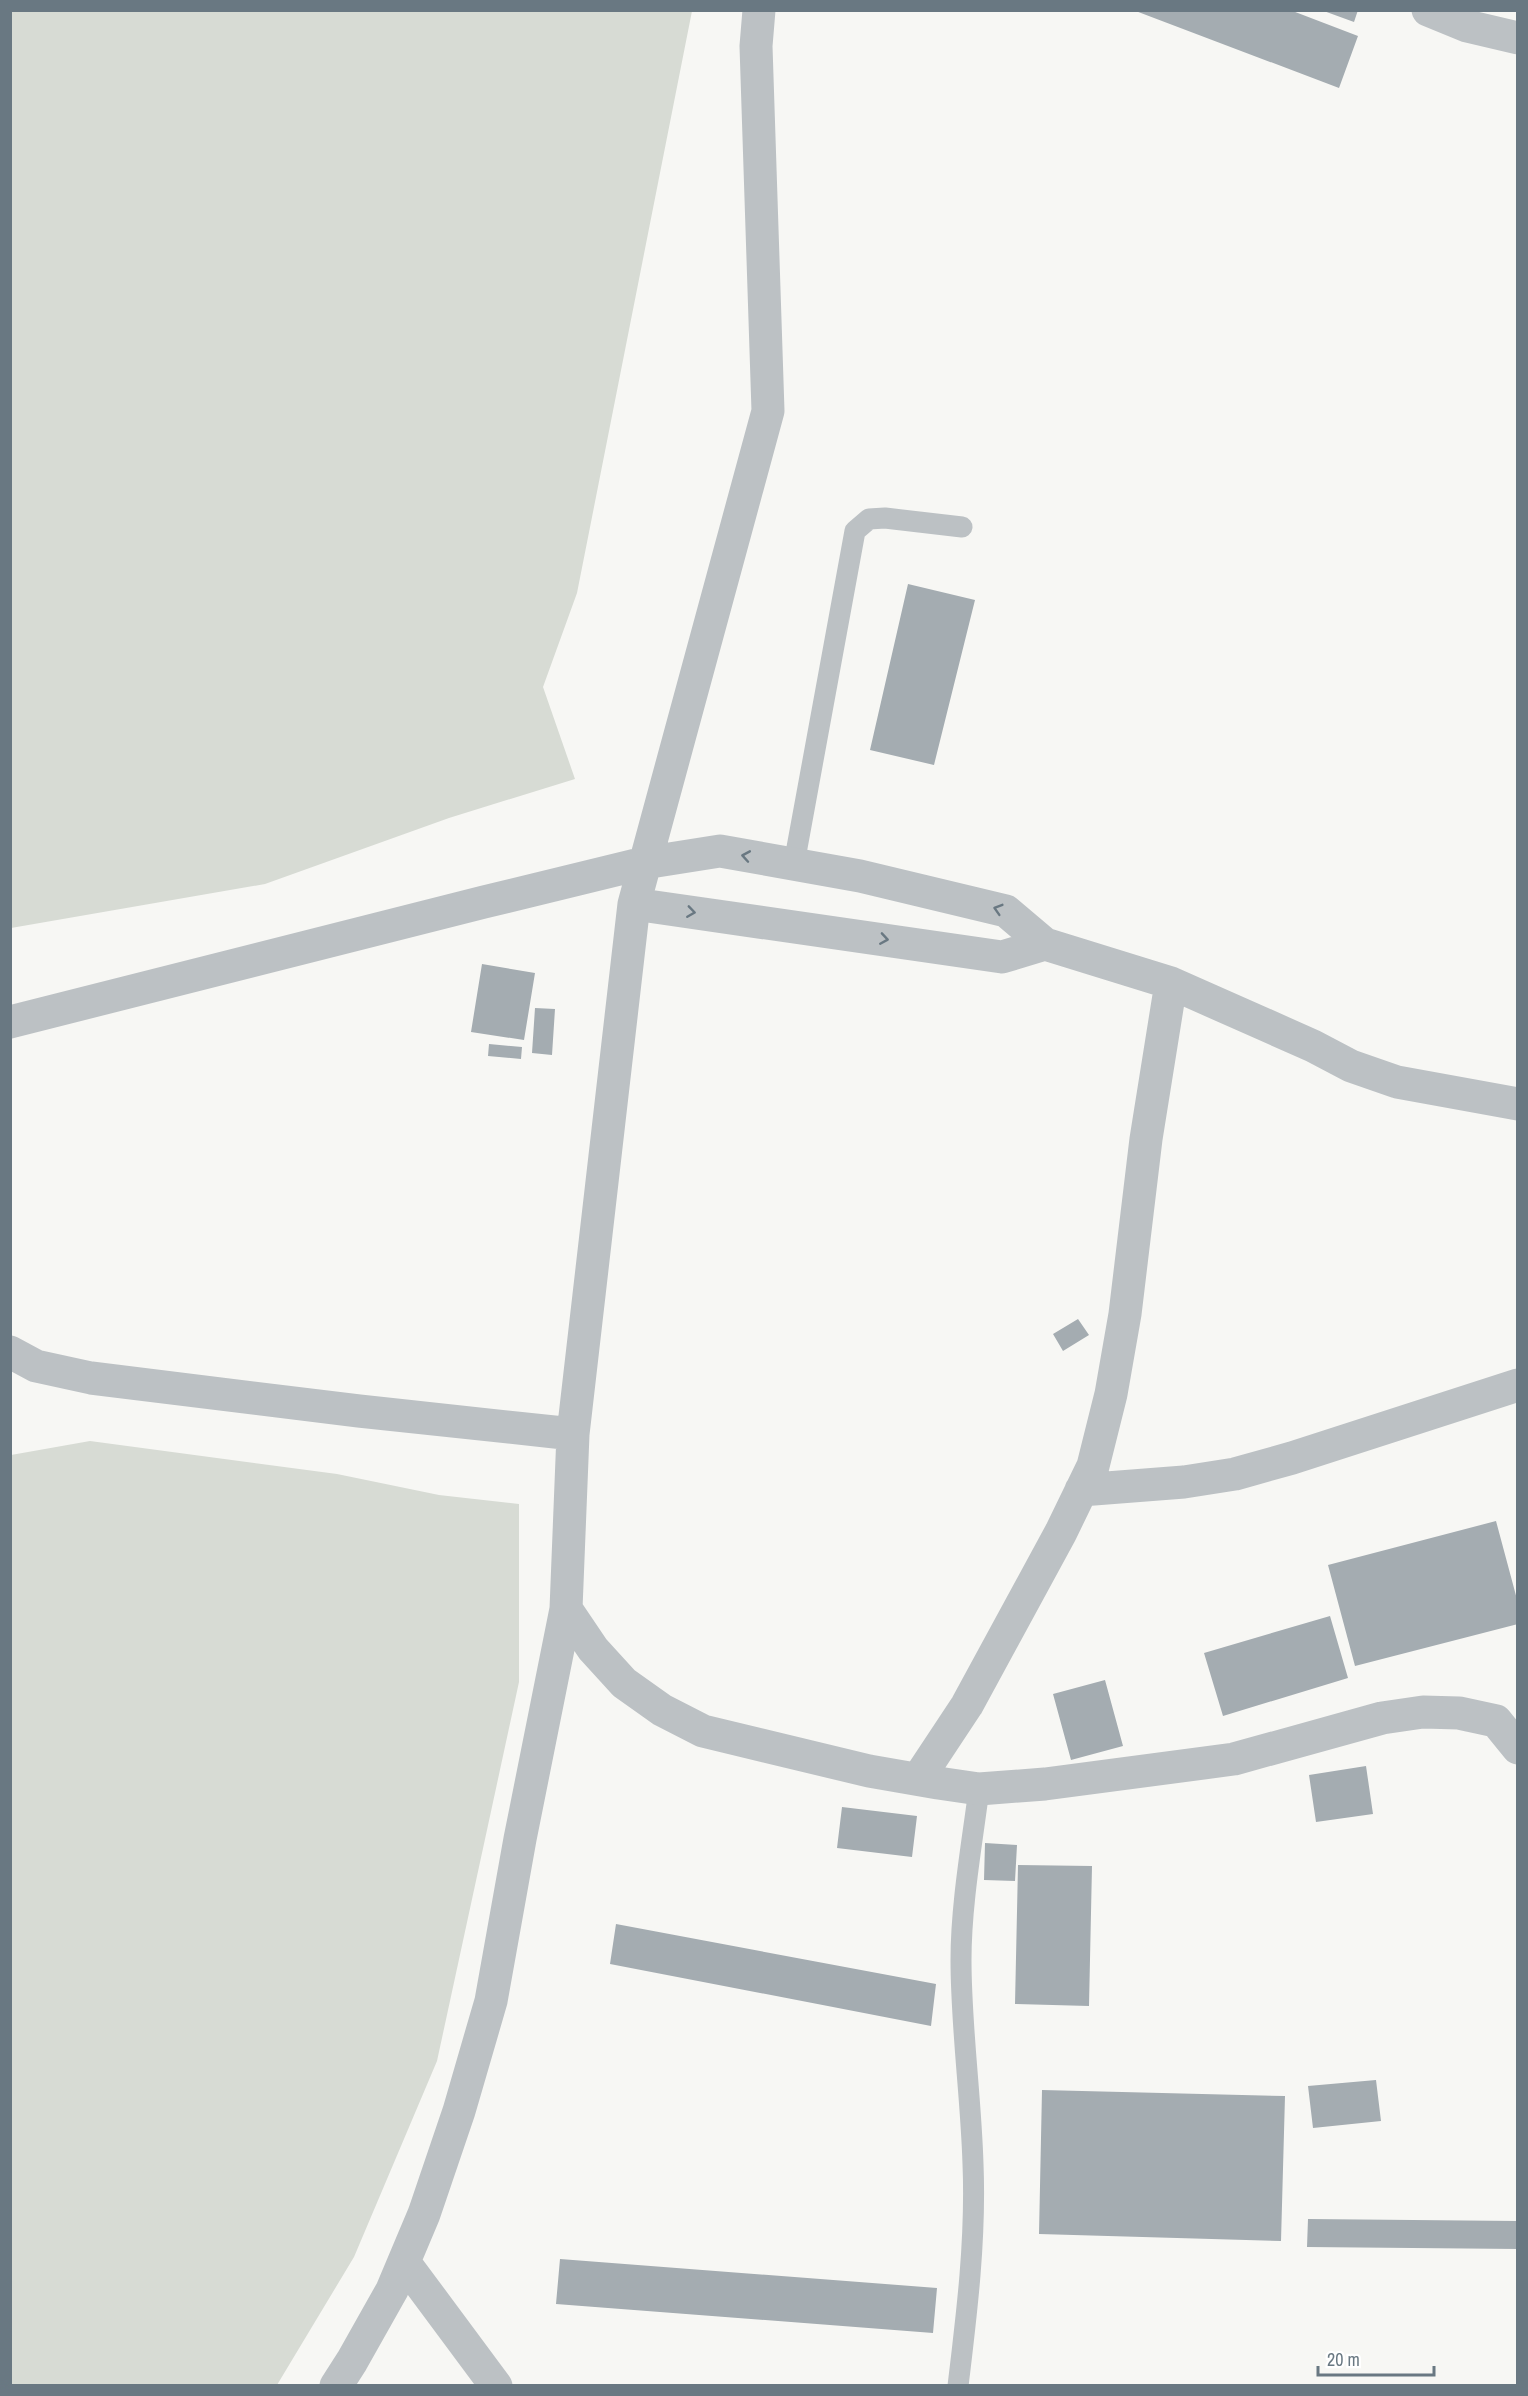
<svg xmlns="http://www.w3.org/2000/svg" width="1528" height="2396" font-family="'Archivo Narrow',sans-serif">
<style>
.green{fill:#d7dbd4}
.building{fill:#a4acb1}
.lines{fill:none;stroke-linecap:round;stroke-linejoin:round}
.service{stroke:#bcc1c4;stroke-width:21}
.minor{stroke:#bcc1c4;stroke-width:33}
.oneway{stroke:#697882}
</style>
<rect width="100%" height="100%" fill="#f7f7f4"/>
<path class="green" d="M11,10L692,11L577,593L543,687L575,779L449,818L265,884L11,928Z
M90,1441L337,1474L439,1495L519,1504V1682L437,2061L354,2257L277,2385H11V1455Z"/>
<path class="building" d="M1133,10H1290L1358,36L1339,88Z
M1321,10H1358L1354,22Z
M908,584L975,600L934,765L870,750Z
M482,964L535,973L524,1040L471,1032Z
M535,1008L555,1009L552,1055L532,1053Z
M489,1044L522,1047L521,1059L488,1056Z
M1078,1319L1089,1335L1063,1351L1053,1334Z
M1496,1521L1518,1603V1624L1355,1666L1328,1565Z
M1330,1616L1348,1678L1223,1716L1204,1653Z
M1105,1680L1123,1746L1071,1760L1053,1694Z
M1366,1766L1373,1814L1316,1822L1309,1775Z
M842,1807L917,1816L912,1857L837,1848Z
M985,1843L1017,1845L1015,1881L984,1880Z
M1018,1865L1092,1866L1089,2006L1015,2004Z
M616,1924L936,1984L931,2026L610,1964Z
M1376,2080L1381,2121L1313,2128L1308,2086Z
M1042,2090L1285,2096L1281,2241L1039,2234Z
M1308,2219L1518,2221V2249L1307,2247Z
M560,2259L937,2288L933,2333L556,2304Z"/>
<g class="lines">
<path class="service" d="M794,864L855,531L869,519L885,518L962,527
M958,2386C967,2312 976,2238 973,2164C971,2096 961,2028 961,1960C961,1904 972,1844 979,1789"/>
<path class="minor" d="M759,10L756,46L768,411L634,904L573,1434L566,1609L593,1649L624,1683L662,1710L703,1731L869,1771L938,1783L979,1789L1045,1784L1234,1759L1382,1718L1423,1712L1459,1713L1496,1721L1518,1748
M1428,10L1467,26L1518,38
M634,904L1002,957L1045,944
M10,1022L484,902L644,863L720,851L860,876L1006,911L1045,944L1171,983L1313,1046L1351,1066L1397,1082L1518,1104
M10,1352L36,1366L91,1378L359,1411L573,1434
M1081,1490L1184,1482L1235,1474L1292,1458L1518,1385
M918,1779L967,1705L1061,1532L1093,1466L1111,1394L1125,1314L1146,1139L1171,983
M404,2262L496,2386
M336,2386L352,2361L392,2290L424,2214L459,2111L491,2001L520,1839L566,1609"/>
</g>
<defs><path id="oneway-chevron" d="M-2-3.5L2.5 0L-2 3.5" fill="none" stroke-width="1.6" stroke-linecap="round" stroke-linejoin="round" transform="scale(1.5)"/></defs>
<g class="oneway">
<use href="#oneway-chevron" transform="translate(746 856) rotate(-170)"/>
<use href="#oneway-chevron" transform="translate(998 909) rotate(-163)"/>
<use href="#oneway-chevron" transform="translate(691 912) rotate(8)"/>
<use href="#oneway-chevron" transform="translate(884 939) rotate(9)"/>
</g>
<rect width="1528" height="2396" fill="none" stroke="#697882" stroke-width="24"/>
<path d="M1318 2366v9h116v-9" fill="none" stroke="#697882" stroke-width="3"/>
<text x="1327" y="2366" font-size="18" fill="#697882" stroke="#ffffff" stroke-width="4.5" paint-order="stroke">20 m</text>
</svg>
